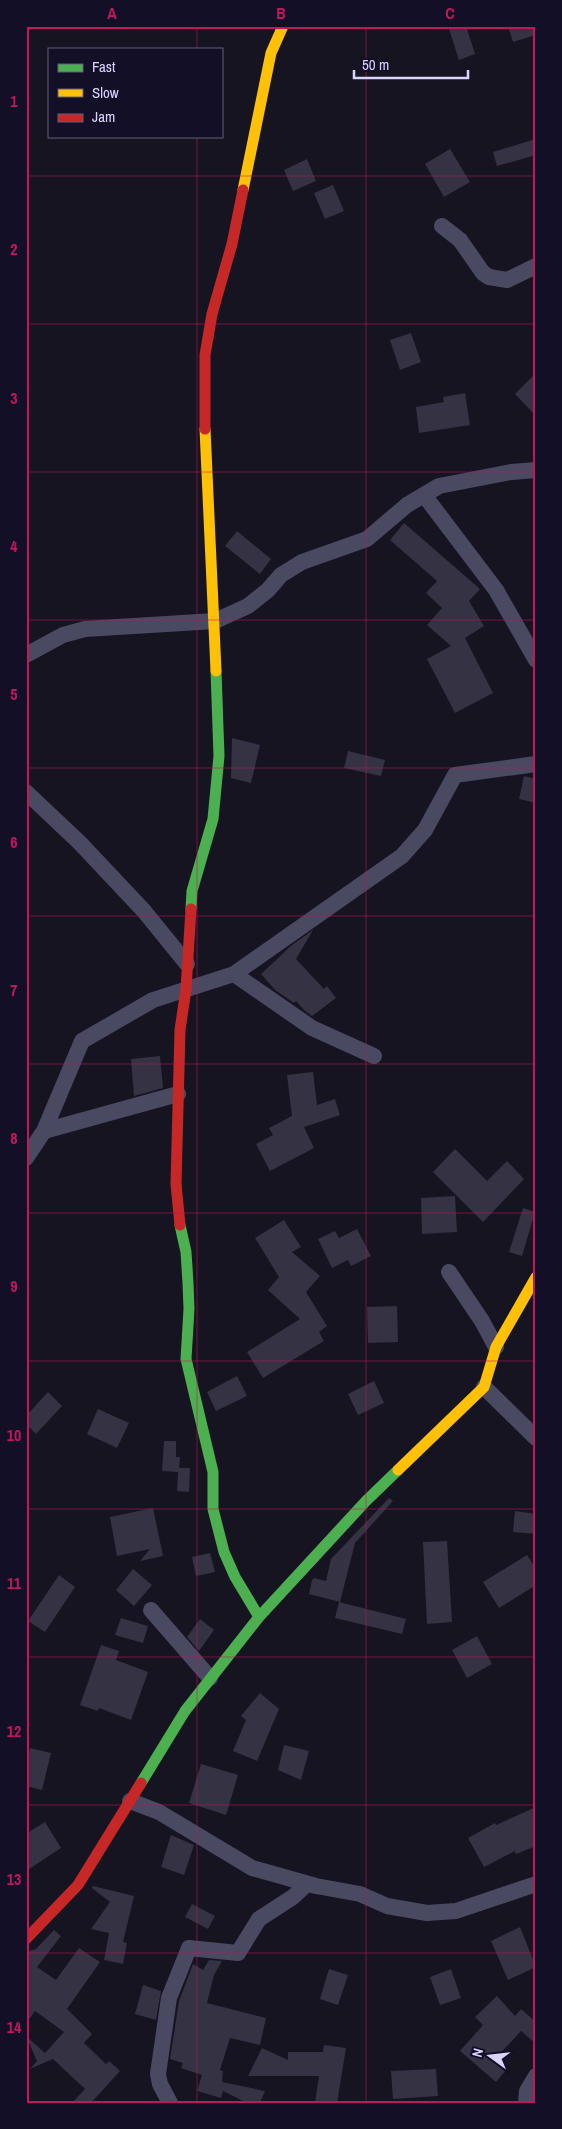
<svg xmlns="http://www.w3.org/2000/svg" width="562" height="2129" font-family="'Archivo Narrow',sans-serif">
<style>
.building{fill:#343243}
.lines{fill:none;stroke-linecap:round;stroke-linejoin:round}
.street{stroke:#4a4962;stroke-width:16}
.fast{stroke:#4caf50;stroke-width:11}
.slow{stroke:#ffc107;stroke-width:11}
.jam{stroke:#c62828;stroke-width:11}
.grid{fill:none;stroke:#c2185b;stroke-width:1;stroke-opacity:0.55}
.neatline{fill:none;stroke:#c2185b;stroke-width:2}
.grid-label{font-size:16px;text-anchor:middle;font-weight:bold;fill:#c2185b}
</style>
<rect width="100%" height="100%" fill="#161421"/>
<path class="building" d="M448,26H466L475,54L459,60Z
M508,26H536V35L513,42Z
M536,139V155L497,166L493,152Z
M450,149L470,182L444,197L425,164Z
M307,159L316,181L293,191L284,170Z
M333,185L344,211L325,219L314,193Z
M411,333L421,362L400,370L390,340Z
M536,373V416L515,394Z
M465,393L470,425L419,433L416,407L444,402L443,397Z
M404,523L480,589L469,601L484,626L465,638L493,693L455,713L427,659L451,646L427,625L442,608L426,593L437,581L390,540Z
M237,531L271,559L260,574L225,546Z
M232,738L260,745L251,783L231,778Z
M348,751L385,760L381,776L344,768Z
M524,776L536,779V803L519,799Z
M313,930L296,959L324,989L327,986L336,998L312,1016L304,1010L296,1001L294,1003L275,990L261,974L292,945Z
M160,1056L163,1088L134,1096L131,1059Z
M313,1072L317,1105L335,1099L340,1115L304,1127L314,1148L270,1171L256,1144L273,1135L269,1128L292,1116L287,1075Z
M455,1149L487,1181L507,1161L524,1179L483,1222L433,1172Z
M455,1196L457,1232L422,1234L421,1198Z
M523,1208L535,1212L522,1256L509,1252Z
M284,1220L301,1247L292,1252L320,1276L306,1292L327,1326L319,1332L324,1341L263,1378L247,1352L300,1319L268,1290L279,1277L255,1238Z
M357,1229L371,1256L351,1266L348,1260L332,1268L318,1239L335,1231L339,1238Z
M397,1306L398,1342L368,1343L367,1307Z
M237,1376L247,1396L216,1411L207,1392Z
M374,1381L384,1403L358,1415L348,1394Z
M48,1392L62,1406L36,1434L26,1424V1416Z
M98,1409L129,1423L117,1448L87,1434Z
M164,1441H176V1457H180L179,1468H190L189,1492L177,1491L178,1472L162,1471Z
M389,1498L393,1501L355,1543L340,1602L309,1594L312,1580L314,1578L326,1581L331,1559Z
M153,1508L163,1556L140,1561L150,1549L117,1556L110,1517Z
M515,1511L536,1514V1534L513,1532Z
M447,1541L452,1622L427,1624L423,1542Z
M210,1553L215,1572L196,1576L192,1557Z
M527,1555L536,1569V1585L499,1608L483,1582Z
M133,1569L152,1585L134,1606L116,1590Z
M59,1575L75,1587L45,1632L28,1621Z
M339,1602L406,1619L402,1634L335,1618Z
M121,1618L148,1626L143,1643L115,1635Z
M200,1619L214,1630L199,1651L187,1637Z
M477,1636L492,1664L467,1678L452,1650Z
M101,1645L119,1651L116,1660L148,1672L131,1720L99,1708L98,1711L80,1705Z
M260,1693L279,1709L257,1761L233,1751L246,1720L241,1716Z
M284,1745L309,1751L301,1780L278,1770Z
M30,1748L51,1753L42,1790L26,1786V1763Z
M201,1764L238,1775L226,1815L189,1803Z
M536,1807V1846L516,1854L515,1851L484,1867L468,1838L495,1823L496,1825Z
M45,1822L61,1848L26,1871V1834Z
M171,1835L194,1845L184,1875L161,1867Z
M93,1886L134,1896L123,1942L127,1943L123,1964L104,1960L109,1933L91,1929L110,1902L92,1888Z
M192,1904L215,1916L208,1929L185,1917Z
M520,1927L536,1967L508,1980L491,1941Z
M54,1930L61,1936L37,1967L56,1980L79,1948L100,1962L67,2009L92,2034L84,2043L106,2064L109,2061L120,2071L91,2103H72L85,2089L53,2059L30,2069L37,2061L26,2036L45,2053L64,2032L35,2011L26,2024V1952L36,1949Z
M209,1960L222,1961L214,1975L207,2003L266,2018L260,2045L230,2038L220,2070L223,2071L222,2082L265,2091L260,2103H247L223,2091L221,2098L197,2091L202,2075L181,2068L183,2063L170,2059L179,2001L193,1964L203,1970Z
M329,1969L348,1975L338,2005L320,1999Z
M451,1969L461,1998L440,2005L430,1977Z
M143,1985L161,1991L156,2020L135,2014Z
M497,1996L515,2016L521,2009L536,2022V2044L521,2031L494,2060L506,2070L496,2082L460,2051L483,2025L475,2017Z
M324,2045L346,2048L337,2103H315L319,2076H248L262,2048L288,2060V2052H323Z
M436,2069L438,2096L393,2099L391,2071Z"/>
<g class="lines">
<path class="street" d="M442,226L460,240L483,273L489,277L507,280L536,266
M424,495L496,590L536,660
M26,655L63,635L85,629L215,621L248,606L268,590L281,575L302,562L367,539L407,505L439,486L511,472L536,470
M26,792L80,843L144,911L187,964
M234,974L312,1028L374,1056
M44,1131L178,1094
M26,1158L44,1131L82,1041L153,1000L234,974L402,856L425,830L455,775L536,764
M449,1272L482,1321L496,1347
M484,1387L536,1438
M151,1610L210,1678
M130,1801L159,1812L252,1868L316,1886L360,1894L387,1906L427,1913L456,1911L536,1884
M170,2103L160,2084L158,2074L169,1998L189,1948L238,1953L259,1919L293,1897L307,1884
M526,2103L527,2091L536,2076"/>
<path class="fast" d="M191,909L192,891L213,819L219,756L216,671
M180,1225L186,1252L188,1283L189,1309L186,1359L213,1472V1509L224,1552L235,1577L259,1617
M141,1783L185,1711L259,1617L366,1501L398,1470"/>
<path class="slow" d="M243,190L271,53L283,26
M205,429L216,671
M398,1470L484,1387L496,1347L536,1277"/>
<path class="jam" d="M205,429V355L212,314L232,244L243,190
M180,1225L176,1184L180,1030L186,989L191,909
M26,1939L78,1885L141,1783"/>
</g>
<path class="grid" d="M197,26V49M366,26V2103M197,136V2103M26,176H536M26,324H536M26,472H536M26,620H536M26,768H536M26,916H536M26,1064H536M26,1213H536M26,1361H536M26,1509H536M26,1657H536M26,1805H536M26,1953H536"/>
<rect width="562" height="2129" fill="none" stroke="#130f26" stroke-width="55"/>
<rect x="48" y="48" width="175" height="90" fill="#130f26" stroke="#625e7d"/>
<rect x="58" y="64" width="25" height="8" fill="#4caf50" stroke="#625e7d"/>
<text x="92" y="72" font-size="15" fill="#d9d4ff">Fast</text>
<rect x="58" y="89" width="25" height="8" fill="#ffc107" stroke="#625e7d"/>
<text x="92" y="98" font-size="15" fill="#d9d4ff">Slow</text>
<rect x="58" y="114" width="25" height="8" fill="#c62828" stroke="#625e7d"/>
<text x="92" y="122" font-size="15" fill="#d9d4ff">Jam</text>
<g transform="translate(490 2056) rotate(285)" stroke="#130f26" stroke-width="4" paint-order="stroke">
<path d="M0-4L9 19L0 12L-9 19Z" fill="#d9d4ff"/>
<text y="-8" font-size="14" font-weight="bold" text-anchor="middle" fill="#d9d4ff">N</text>
</g>
<path d="M354 70v8h114v-8" fill="none" stroke="#d9d4ff" stroke-width="2.5"/>
<text x="362" y="70" font-size="15" fill="#d9d4ff" stroke="#130f26" stroke-width="4" paint-order="stroke">50 m</text>
<rect x="28" y="28" width="506" height="2074" class="neatline"/>
<g class="grid-label">
<text x="112" y="19">A</text>
<text x="281" y="19">B</text>
<text x="450" y="19">C</text>
<text x="14" y="107">1</text>
<text x="14" y="255">2</text>
<text x="14" y="404">3</text>
<text x="14" y="552">4</text>
<text x="14" y="700">5</text>
<text x="14" y="848">6</text>
<text x="14" y="996">7</text>
<text x="14" y="1144">8</text>
<text x="14" y="1292">9</text>
<text x="14" y="1441">10</text>
<text x="14" y="1589">11</text>
<text x="14" y="1737">12</text>
<text x="14" y="1885">13</text>
<text x="14" y="2033">14</text>
</g>
</svg>
